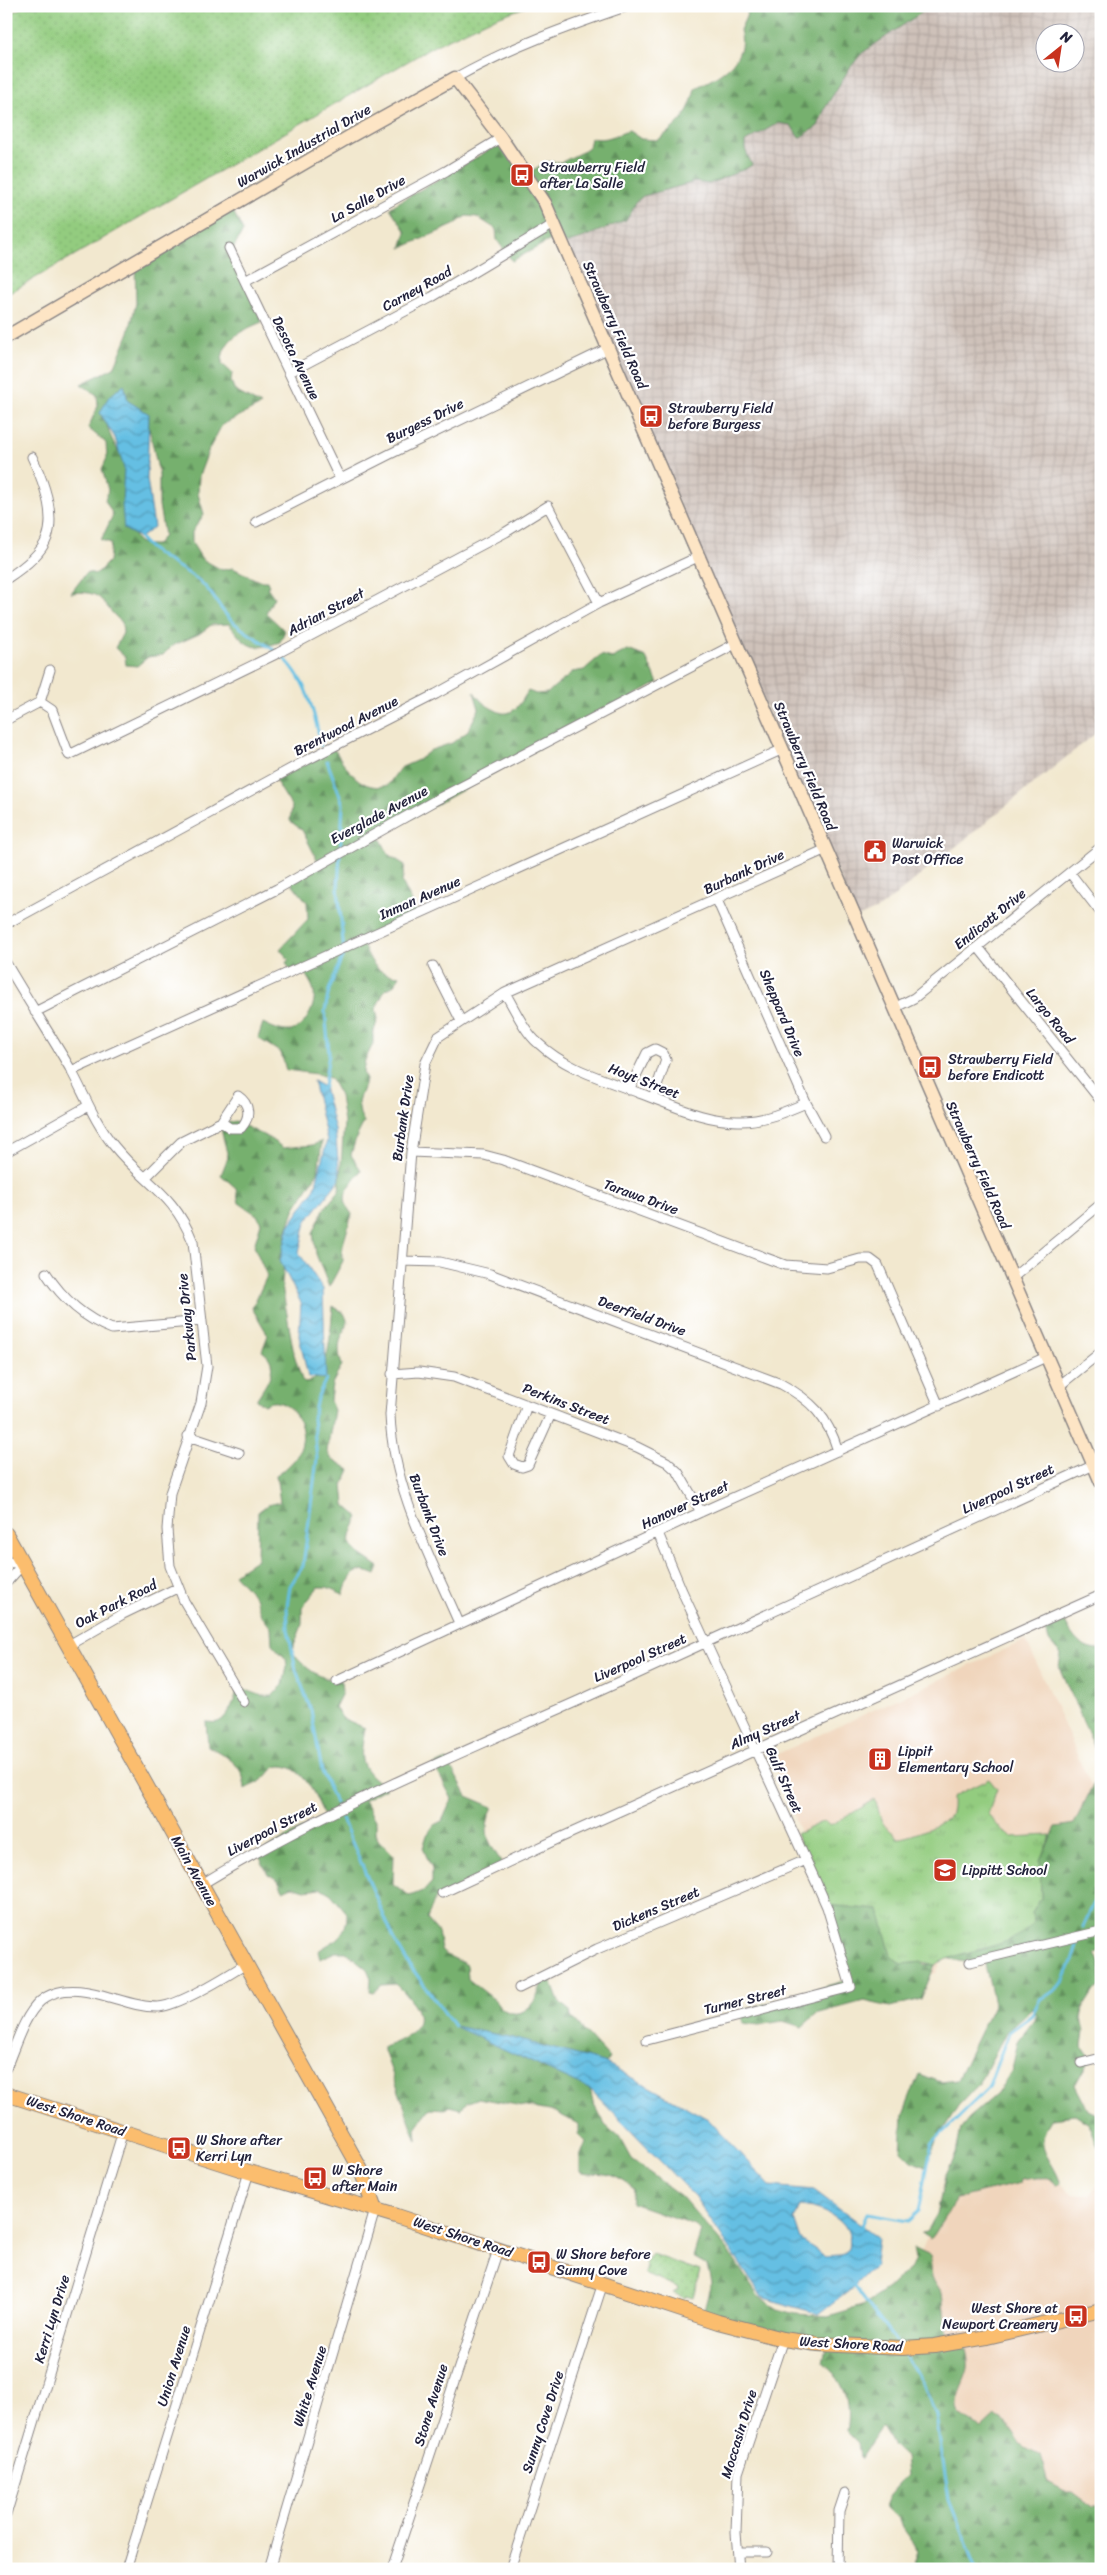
<svg xmlns="http://www.w3.org/2000/svg" width="1107" height="2575" font-family="Sriracha,sans-serif">
<style>
.built{fill:#f0d5bc}
.industrial{fill:url(#industrial-grid);fill-rule:evenodd}
.grass{fill:url(#grass-dots);stroke:#5a775d}
.forest{fill:url(#forest-firs);stroke:#4c6954;fill-rule:evenodd}
.park{fill:url(#park-tufts);stroke:#5a775d}
.water{fill:url(#water-waves);stroke:#44708f;fill-rule:evenodd}
.lines{fill:none;stroke-linecap:round;stroke-linejoin:round}
.stream{stroke:#65bfe3;stroke-width:3}
.street-casing{stroke:#8a8585;stroke-width:11}
.secondary-casing{stroke:#8a8585;stroke-width:15}
.primary-casing{stroke:#8a8585;stroke-width:16}
.street{stroke:#fff;stroke-width:9}
.secondary{stroke:#fde5c5;stroke-width:12}
.primary{stroke:#fbbd6e;stroke-width:14}
.labels{text-anchor:middle;dominant-baseline:central;stroke-width:4.5;stroke-linejoin:round;paint-order:stroke}
.street-label{font-size:14px;fill:#22223b;stroke:#fff}
.poi-label{font-size:14px;fill:#22223b;stroke:#fff;text-anchor:start}
</style>
<defs>
<pattern id="industrial-grid" width="8" height="8" patternUnits="userSpaceOnUse" patternTransform="scale(1.25)"><rect width="8" height="8" fill="#cec1b9"/><path d="M0 4h8M4 0v8" fill="none" stroke="#b1a6a0"/></pattern>
<pattern id="grass-dots" width="8" height="8" patternUnits="userSpaceOnUse" patternTransform="scale(1.25)"><rect width="8" height="8" fill="#93cc7f"/><path d="M2 2h.1M6 6h.1" fill="none" stroke="#7eaf6f" stroke-width="1.8" stroke-linecap="round"/></pattern>
<pattern id="forest-firs" width="22" height="20" patternUnits="userSpaceOnUse" patternTransform="scale(1.25)"><rect width="22" height="20" fill="#76b06e"/><path d="M5 1l3.5 6h-7zM16 11l3.5 6h-7z" fill="#608f5c"/></pattern>
<pattern id="park-tufts" width="24" height="20" patternUnits="userSpaceOnUse" patternTransform="scale(1.25)"><rect width="24" height="20" fill="#93cc7f"/><path d="M3 7l-1-3M5 7V3M7 7l1-3M15 17l-1-3M17 17v-4M19 17l1-3" fill="none" stroke="#7eaf6f"/></pattern>
<pattern id="water-waves" width="16" height="10" patternUnits="userSpaceOnUse" patternTransform="scale(1.25)"><rect width="16" height="10" fill="#65bfe3"/><path d="M0 5q4-4 8 0t8 0" fill="none" stroke="#539bb9"/></pattern>
</defs>
<rect width="100%" height="100%" fill="#fff"/>
<filter id="ink" filterUnits="userSpaceOnUse"><feTurbulence type="fractalNoise" baseFrequency=".02" numOctaves="2"/><feDisplacementMap in="SourceGraphic" scale="10" xChannelSelector="R" yChannelSelector="G"/><feConvolveMatrix kernelMatrix="1 2 1 2 8 2 1 2 1" color-interpolation-filters="sRGB"/></filter>
<filter id="wash" filterUnits="userSpaceOnUse"><feTurbulence type="fractalNoise" baseFrequency=".0096" numOctaves="4" result="noise"/><feDisplacementMap in="SourceGraphic" scale="20" xChannelSelector="R" yChannelSelector="G"/><feGaussianBlur stdDeviation="1.12" result="paint"/><feColorMatrix in="noise" values="0 0 0 0 0 0 0 0 0 0 0 0 0 0 0 0 0 1.4 0 .05"/><feComposite in="paint" operator="in"/></filter>
<g filter="url(#wash)">
<rect width="100%" height="100%" fill="#f2e8cf"/>
<path class="built" d="M1026,1640L1101,1808L943,1958L936,1973L863,1998L771,1757Z
M1044,2176L1053,2181L1057,2186L1061,2184L1073,2194L1083,2195H1090L1101,2180V2507H1093L1072,2491H1065L1047,2482L1040,2455L1020,2443L1017,2435L990,2424L982,2429L960,2415L957,2404L961,2383L968,2369L948,2345L942,2293L932,2277L930,2256L921,2252L927,2238L931,2239L956,2199L1020,2183L1021,2179Z"/>
<path class="industrial" d="M931,6H1101V713L1095,714L1101,721V729L880,908L857,918L567,244L626,221L636,202L643,196L695,182L709,184L751,165L745,149V142L778,123L818,126L825,108L849,69L862,53ZM1044,32H1074V62H1044Z"/>
<path class="grass" d="M25,6H528L489,20L436,45L6,295V16Z
M652,2254L700,2271L693,2297L686,2295L685,2298L673,2293L678,2290L677,2287L645,2273L647,2267L645,2264Z"/>
<path class="forest" d="M748,6H931L862,53L849,69L825,108L818,126L799,138L791,125L778,123L745,142V149L752,165L747,168L709,184L695,182L643,196L636,202L626,220L567,244L558,236L512,261L497,240L496,229L477,217L466,216L454,225L401,248L406,232L390,208L394,205L503,142L525,175L546,162H562L580,153L589,147L591,138C608,141 613,135 629,131L641,139L658,140C680,123 689,116 695,88C718,77 749,61 740,30L746,17Z
M231,207L243,231L231,253L262,322C243,330 221,339 222,364L232,373L231,381L235,391L261,405L222,425L209,449L199,476L198,494L204,514L192,532V543L202,559L222,570L233,568L259,581H267L269,586L267,587L274,597L266,613L285,631L280,642C251,652 247,647 229,624L211,625L199,634L172,646L163,655L148,657L137,666L126,665L125,657L115,648L123,633L122,622C101,606 106,589 71,593L87,572L96,574L109,561L111,543L101,540L113,515L105,500L108,490L102,469L107,458L106,443L88,428L98,406L97,395L81,384L114,368L129,332L136,303L135,262ZM146,414L159,474V505L164,536L156,545C148,545 139,545 135,537C124,515 131,485 123,462C118,448 109,438 107,423Z
M628,650L646,657L658,683L379,836L389,855L405,865L402,882L417,912L362,943C372,963 375,974 400,976L393,986L385,990L376,1008L378,1019L373,1034V1044L365,1060L363,1072L366,1080L358,1101L360,1114L364,1122L356,1138L351,1155L361,1170C350,1187 337,1196 352,1214L342,1248L343,1261L329,1287L316,1254L313,1233L324,1209L339,1191L344,1123L340,1096L330,1078L316,1074L286,1070L281,1053L258,1038L263,1023C271,1027 281,1032 290,1031C304,1029 316,1007 314,993C314,986 305,975 302,968L290,970L286,962L289,960L280,949L308,919L307,902L290,881L319,863L302,830L290,821L292,807L275,780L334,749C348,770 361,793 388,785L400,768L418,760L431,750L452,743L467,732L479,709L474,692C480,701 485,705 495,710C512,720 520,704 528,691L536,694L548,693C555,684 565,681 572,672L584,670L601,655L612,658Z
M235,1121L271,1139L283,1148L313,1145L322,1141L318,1172L295,1208L286,1233L282,1286L294,1354L302,1380L306,1383C309,1382 313,1380 316,1378C330,1367 331,1323 333,1306L344,1313L348,1322C340,1338 336,1347 342,1365L332,1384L330,1401L334,1410L327,1451L331,1458L350,1470L343,1484L345,1505L359,1517C342,1550 352,1547 379,1567L376,1575C353,1565 351,1576 343,1594L327,1587H318L302,1608V1625L292,1651C300,1665 324,1683 341,1680L342,1693L335,1707L342,1718L365,1728C359,1762 358,1766 386,1788L364,1800L376,1822V1838L394,1855L393,1884L410,1896L425,1890L432,1882V1869L423,1848L427,1835L434,1825L442,1821L452,1799L434,1765L447,1760L467,1796L493,1807C480,1833 490,1844 504,1866L435,1899L427,1919L438,1932L441,1949L445,1954L467,1965L468,1979L496,2001L502,2009C506,2011 513,2014 517,2013C531,2012 542,1991 541,1980L549,1976L559,2002L570,2011L571,2017L609,2058L603,2068L588,2079L593,2102L605,2125L619,2137L631,2159L681,2196L727,2249L758,2296L778,2309L796,2314L828,2316L862,2306L890,2287L910,2268L915,2259L913,2248L930,2256L932,2277L942,2293L948,2345H965C967,2352 969,2361 968,2368C967,2382 948,2404 962,2416C967,2421 976,2425 982,2429L995,2417C1008,2422 1013,2431 1020,2442C1023,2447 1034,2451 1040,2455L1048,2482L1065,2491H1072L1093,2507H1101V2569H916C919,2545 915,2546 903,2528C901,2524 901,2520 898,2517C893,2512 889,2512 886,2506L892,2492L907,2475L905,2457L893,2446L882,2427L860,2459L858,2442L847,2431C852,2403 845,2381 823,2363L826,2348L702,2318L711,2283L707,2265L693,2257L701,2231L695,2225L632,2203L634,2189C626,2182 616,2176 605,2174C595,2172 590,2176 580,2172V2157L586,2142L578,2134V2124L555,2112L479,2098L466,2103L461,2109L449,2106L445,2109L430,2108L416,2128L417,2141L384,2051V2047C427,2031 428,2014 396,1984L382,1985L374,1992L370,1991L371,1978L367,1969L346,1952H335L320,1959L318,1951C335,1940 347,1936 347,1913L331,1894L321,1888L305,1890L292,1886L283,1890L278,1880L268,1874L258,1854L324,1816C317,1799 304,1765 280,1766C271,1767 269,1776 262,1780C257,1784 251,1785 245,1789C244,1765 228,1757 208,1746L206,1722C209,1722 215,1723 218,1722C228,1718 236,1699 237,1689C251,1689 259,1698 272,1696L283,1685L287,1667L286,1659L272,1644L271,1628L261,1615L255,1597L234,1574L257,1559L258,1512L267,1505L280,1502L276,1475C330,1444 289,1388 264,1405L256,1400C266,1384 282,1365 262,1351L268,1335L252,1308L267,1276L254,1246L261,1223L257,1215L239,1203L236,1188L221,1175L228,1157L220,1125Z
M1061,1614C1070,1632 1078,1651 1101,1650V1762L1059,1667L1061,1654L1050,1642L1041,1623Z
M1101,1763V1950L1095,1954L1100,1963L1101,1987L1093,1992L1083,2008L1081,2019L1084,2031L1082,2046L1090,2058L1075,2085L1088,2110L1101,2116V2154L1089,2124L1075,2115L1052,2118C1031,2150 1051,2154 1061,2184L1057,2186C1049,2173 1035,2177 1021,2179L1020,2183L956,2199L931,2239L921,2233L926,2232L937,2214L945,2176L956,2154L961,2128L969,2118L997,2094L1012,2070L1018,2041L1034,2020L1036,2013L1033,2008L1006,2032L979,2084L958,2106L936,2141L926,2167L911,2161L901,2151L903,2115L919,2074L941,2082L957,2080L994,2003L984,1960L969,1963L946,1958L984,1949L1033,1923L1032,1913L1041,1898L1040,1860L1056,1827L1074,1824L1098,1775Z
M827,1905L880,1910L891,1955L901,1964L923,1962V1964L935,1965L921,1999L890,2007L864,2001L816,2014L802,2027L783,2021L759,2025L743,2023L740,2011L847,1980Z"/>
<path class="park" d="M989,1779L997,1789L988,1814L1003,1832L1012,1837L1051,1835L1040,1860L1041,1898L1032,1913L1033,1923C1015,1949 962,1948 935,1965L923,1962L901,1964L891,1955L879,1910L827,1905L796,1834L824,1821L830,1826L836,1823L874,1800C880,1807 878,1816 883,1823C887,1830 894,1831 897,1838C906,1839 943,1824 949,1817C953,1811 952,1804 952,1797Z"/>
<path class="water" d="M124,384L128,401L149,414L147,479L154,527L140,538L124,529L122,504L124,468L115,438L100,413L108,398Z
M313,1081L324,1087L335,1130L340,1179L306,1222L299,1253L323,1289L326,1379L308,1377L299,1336L301,1303L280,1261L289,1226L315,1188L327,1140Z
M454,2026L509,2037L604,2062L708,2119L770,2186L814,2190L878,2238L875,2265L854,2286L818,2314L762,2297L695,2197L591,2090ZM800,2206C823,2208 855,2221 849,2249L841,2255L825,2256L801,2240L794,2219Z"/>
<g class="lines">
<path class="stream" d="M140,538C155,557 179,565 198,580C212,590 218,607 229,618C244,633 263,641 279,654C306,675 315,714 321,746
M324,1087L329,1053L325,1011L329,990L344,952L338,888L343,804L327,761
M326,1379L317,1398L313,1418L317,1459L303,1566L290,1586L287,1607L288,1629L296,1670L311,1710L322,1771L335,1803
M342,1819L395,1941L406,1960L454,2026
M1083,1927L1101,1888
M860,2230L867,2214L908,2221L919,2211L932,2143L988,2088L1009,2032L1032,2015L1040,1999C1066,1988 1069,1970 1077,1945
M854,2283V2286L896,2342
M903,2351L924,2386L936,2416L949,2500L977,2569"/>
</g>
</g>
<g filter="url(#ink)">
<g class="lines">
<g class="street-casing">
<path id="street" d="M455,78C510,47 569,26 628,6
M229,248L340,479
M245,281L446,171L501,138
M290,372L432,297L554,224
M256,522L390,454L609,348
M6,579C20,570 41,555 47,538C56,514 42,478 32,457
M40,702L52,710L69,755L278,653L506,532L548,506L599,603
M6,720L40,702L50,670
M1070,873L1101,913
M717,900L806,1103L824,1136
M6,924L307,760L436,694L599,603L700,556
M978,947L1101,1101
M6,963C27,999 50,1034 71,1070C85,1096 95,1123 114,1146C144,1183 174,1193 193,1242L207,1366L201,1403L170,1493L167,1529L170,1566L184,1601L244,1702
M433,966L461,1021
M505,993C515,1009 524,1031 538,1043C567,1070 604,1079 639,1093C673,1105 704,1122 741,1121C764,1121 785,1112 806,1103
M894,1008L914,998L1101,847
M35,1012L277,889L434,801L737,643
M71,1071L781,750
M629,1090L647,1053L655,1049L663,1053L666,1060L653,1098
M6,1152L88,1106
M411,1152L484,1155L503,1160L785,1265L827,1268L860,1259H870L878,1265L939,1406
M146,1177L181,1142L221,1122L230,1128H241C251,1117 250,1104 238,1096L221,1122
M402,1261L440,1262L490,1274L781,1384C811,1400 828,1417 838,1451
M46,1273C62,1298 84,1318 112,1329L202,1321
M1011,1279L1101,1204
M392,1374L419,1372L454,1377L637,1447L667,1462L678,1472L701,1512
M1059,1386L1101,1352
M527,1405L509,1456L514,1464L522,1467L528,1465L551,1414
M188,1436L239,1453
M6,1562L23,1564
M6,1583L23,1564
M459,1623C430,1556 393,1489 390,1415L411,1152L425,1064L438,1037L505,993L824,850
M69,1645L123,1614L177,1588
M337,1681L701,1512L1046,1357
M202,1884C322,1811 452,1757 580,1700C751,1622 922,1543 1094,1465
M442,1893L562,1837L1101,1595
M970,1962L1101,1931
M519,1988L597,1949L806,1860
M647,2040L851,1987L827,1907L816,1882L682,1591L658,1533
M1081,2063L1101,2058
M6,2068C27,2016 35,1976 102,1995C121,2000 138,2007 157,2007C178,2007 227,1976 246,1964
M6,2515L123,2131
M738,2552H767
M126,2569L249,2172
M269,2569L375,2210
M392,2569L498,2250
M510,2569L603,2283
M739,2569L736,2533L738,2473L783,2339
M838,2569L839,2511L845,2493"/>
</g>
<g class="secondary-casing">
<path id="secondary" d="M6,337L349,137L455,78L501,138L545,203L1101,1482"/>
</g>
<g class="primary-casing">
<path id="primary" d="M6,1534L361,2170L375,2210
M6,2094L249,2172L396,2216L718,2322L783,2339L818,2344L903,2348L934,2346L987,2337L1101,2310"/>
</g>
<use href="#street" class="street"/>
<use href="#secondary" class="secondary"/>
<use href="#primary" class="primary"/>
</g>
</g>
<defs>
<g id="bus-square" transform="scale(1.25)"><rect x="-9" y="-9" width="18" height="18" rx="4" fill="#c8321e" stroke="#fff"/><path d="M-5-6H5V4H4V6H2V4H-2V6H-4V4H-5ZM-3.5-4V0h7V-4ZM-3.5 1.2v1.5H-2V1.2ZM2 1.2v1.5H3.5V1.2Z" fill="#fff"/></g>
<g id="civic-square" transform="scale(1.25)"><rect x="-9" y="-9" width="18" height="18" rx="4" fill="#c8321e" stroke="#fff"/><path d="M-.6-6.5H3V-4.5H.6V-3L4-1V1h2V6H-6V1h2V-1L-.6-3ZM-1.2 2.5V6h2.4V2.5Z" fill="#fff"/></g>
<g id="building-square" transform="scale(1.25)"><rect x="-9" y="-9" width="18" height="18" rx="4" fill="#c8321e" stroke="#fff"/><path d="M-4-6H4V6H1V3H-1V6H-4ZM-2.5-4.3h1.7v1.8h-1.7ZM.8-4.3h1.7v1.8H.8ZM-2.5-1h1.7V.8h-1.7ZM.8-1h1.7V.8H.8Z" fill="#fff"/></g>
<g id="school-square" transform="scale(1.25)"><rect x="-9" y="-9" width="18" height="18" rx="4" fill="#c8321e" stroke="#fff"/><path d="M0-5L7-2L0 1L-7-2ZM-4 1L0 2.5L4 1V4Q0 6-4 4Z" fill="#fff"/></g>
</defs>
<g fill-rule="evenodd">
<use href="#bus-square" x="522" y="175"/>
<use href="#bus-square" x="651" y="416"/>
<use href="#civic-square" x="875" y="851"/>
<use href="#bus-square" x="930" y="1067"/>
<use href="#building-square" x="880" y="1759"/>
<use href="#school-square" x="945" y="1870"/>
<use href="#bus-square" x="179" y="2148"/>
<use href="#bus-square" x="315" y="2178"/>
<use href="#bus-square" x="539" y="2262"/>
<use href="#bus-square" x="1076" y="2316"/>
</g>
<g class="labels">
<g class="street-label">
<text transform="translate(304 146) rotate(-30)">Warwick Industrial Drive</text>
<text transform="translate(368 199) rotate(-29)">La Salle Drive</text>
<text transform="translate(417 289) rotate(-29)">Carney Road</text>
<text transform="translate(615 325) rotate(66)">Strawberry Field Road</text>
<text transform="translate(296 358) rotate(64)">Desota Avenue</text>
<text transform="translate(425 421) rotate(-26)">Burgess Drive</text>
<text transform="translate(326 612) rotate(-28)">Adrian Street</text>
<text transform="translate(346 726) rotate(-27)">Brentwood Avenue</text>
<text transform="translate(805 766) rotate(67)">Strawberry Field Road</text>
<text transform="translate(379 815) rotate(-28)">Everglade Avenue</text>
<text transform="translate(744 872) rotate(-25)">Burbank Drive</text>
<text transform="translate(420 898) rotate(-24)">Inman Avenue</text>
<text transform="translate(990 919) rotate(-39)">Endicott Drive</text>
<text transform="translate(782 1013) rotate(67)">Sheppard Drive</text>
<text transform="translate(1050 1016) rotate(51)">Largo Road</text>
<text transform="translate(644 1081) rotate(21)">Hoyt Street</text>
<text transform="translate(403 1118) rotate(-82)">Burbank Drive</text>
<text transform="translate(978 1165) rotate(66)">Strawberry Field Road</text>
<text transform="translate(641 1197) rotate(20)">Tarawa Drive</text>
<text transform="translate(642 1316) rotate(20)">Deerfield Drive</text>
<text transform="translate(187 1317) rotate(-96)">Parkway Drive</text>
<text transform="translate(566 1404) rotate(21)">Perkins Street</text>
<text transform="translate(1008 1489) rotate(-25)">Liverpool Street</text>
<text transform="translate(685 1505) rotate(-25)">Hanover Street</text>
<text transform="translate(429 1515) rotate(69)">Burbank Drive</text>
<text transform="translate(116 1604) rotate(-27)">Oak Park Road</text>
<text transform="translate(640 1658) rotate(-24)">Liverpool Street</text>
<text transform="translate(765 1730) rotate(-24)">Almy Street</text>
<text transform="translate(784 1780) rotate(66)">Gulf Street</text>
<text transform="translate(272 1829) rotate(-28)">Liverpool Street</text>
<text transform="translate(194 1871) rotate(61)">Main Avenue</text>
<text transform="translate(656 1909) rotate(-23)">Dickens Street</text>
<text transform="translate(745 2000) rotate(-14)">Turner Street</text>
<text transform="translate(76 2116) rotate(18)">West Shore Road</text>
<text transform="translate(463 2237) rotate(18)">West Shore Road</text>
<text transform="translate(52 2319) rotate(-73)">Kerri Lyn Drive</text>
<text transform="translate(851 2344) rotate(3)">West Shore Road</text>
<text transform="translate(174 2366) rotate(-73)">Union Avenue</text>
<text transform="translate(310 2386) rotate(-73)">White Avenue</text>
<text transform="translate(431 2405) rotate(-73)">Stone Avenue</text>
<text transform="translate(543 2422) rotate(-72)">Sunny Cove Drive</text>
<text transform="translate(739 2434) rotate(-73)">Moccasin Drive</text>
</g>
<g class="poi-label">
<text x="540" y="167">Strawberry Field<tspan x="540" dy="16">after La Salle</tspan></text>
<text x="668" y="408">Strawberry Field<tspan x="668" dy="16">before Burgess</tspan></text>
<text x="892" y="843">Warwick<tspan x="892" dy="16">Post Office</tspan></text>
<text x="948" y="1059">Strawberry Field<tspan x="948" dy="16">before Endicott</tspan></text>
<text x="898" y="1751">Lippit<tspan x="898" dy="16">Elementary School</tspan></text>
<text x="962" y="1870">Lippitt School</text>
<text x="196" y="2140">W Shore after<tspan x="196" dy="16">Kerri Lyn</tspan></text>
<text x="332" y="2170">W Shore<tspan x="332" dy="16">after Main</tspan></text>
<text x="556" y="2254">W Shore before<tspan x="556" dy="16">Sunny Cove</tspan></text>
<text x="1058" y="2308" text-anchor="end">West Shore at<tspan x="1058" dy="16">Newport Creamery</tspan></text>
</g>
</g>
<rect width="1107" height="2575" fill="none" stroke="#fff" stroke-width="25"/>
<g transform="translate(1060 48) rotate(30)"><circle r="24" fill="#ffffff" stroke="#a7a7b1"/>
<path d="M0-4L9 19L0 12L-9 19Z" fill="#c8321e"/>
<text y="-8" font-size="14" font-weight="bold" text-anchor="middle" fill="#22223b">N</text>
</g>
</svg>
